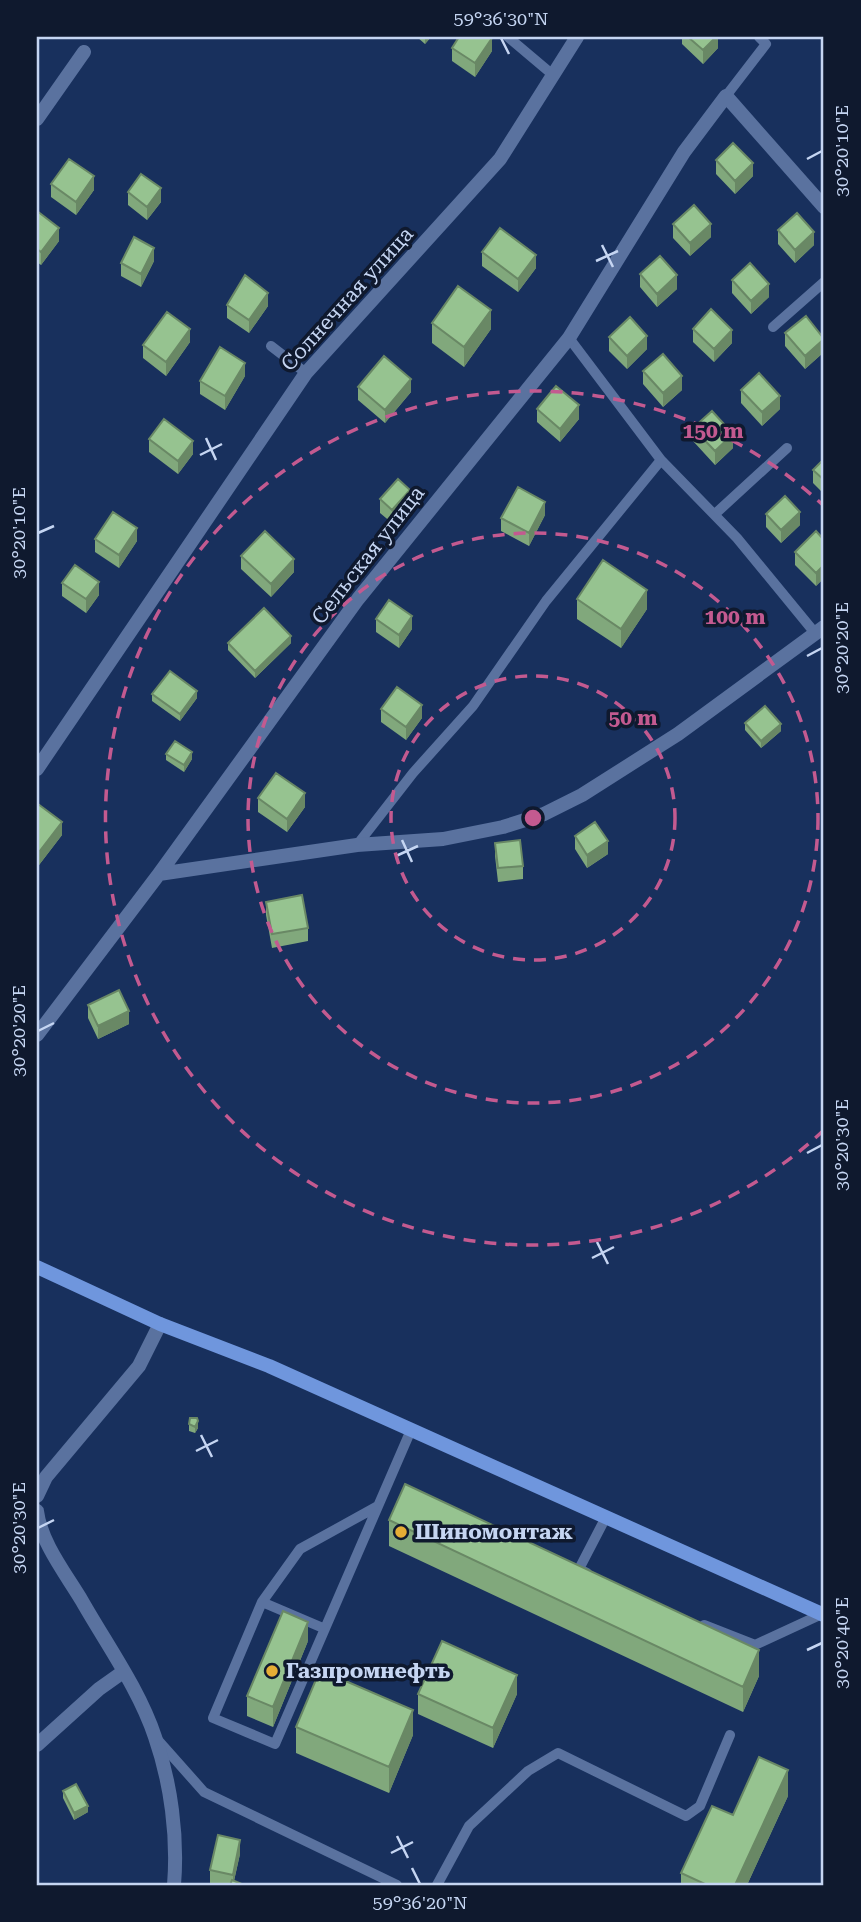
<svg xmlns="http://www.w3.org/2000/svg" width="861" height="1922" font-family="'Roboto Serif',serif">
<style>
.lines{fill:none;stroke-linecap:round;stroke-linejoin:round}
.service{stroke:#5a729f;stroke-width:10}
.minor{stroke:#5a729f;stroke-width:14}
.secondary{stroke:#6f96dd;stroke-width:14}
.wall{fill:#81a87c}
.shaded-wall{fill:#698865}
.building{fill:#96c390;stroke:#698865;stroke-width:2}
.ticks{fill:none;stroke:#c5d5f2;stroke-width:2.5}
.ring{fill:none;stroke:#c35a90;stroke-width:3.5;stroke-dasharray:12 9}
.poi-dot{fill:#e5ad35;stroke:#0f192e;stroke-width:2.5}
.labels{text-anchor:middle;dominant-baseline:central;stroke-width:7;stroke-linejoin:round;paint-order:stroke}
.street-label{font-size:21px;fill:#c5d5f2;stroke:#0f192e}
.poi-label{font-size:21px;font-weight:bold;fill:#c5d5f2;stroke:#0f192e;text-anchor:start}
.centre{fill:#c35a90;stroke:#0f192e;stroke-width:3.5}
.ring-label{font-size:21px;text-anchor:middle;font-weight:bold;fill:#c35a90;stroke:#0f192e;stroke-width:7;stroke-linejoin:round;paint-order:stroke}
.neatline{fill:none;stroke:#c5d5f2;stroke-width:2.5}
.ticks-label{font-size:18px;text-anchor:middle;fill:#c5d5f2}
</style>
<rect width="100%" height="100%" fill="#18305d"/>
<g class="lines">
<path class="service" d="M508,37L553,75
M726,96L766,44L759,37
M773,327L824,282
M569,338L661,460L737,538L815,633
M271,346L306,373
M715,514L787,448
M357,845L413,773L473,706L546,601L661,460
M378,1506L300,1549L262,1602L213,1718L275,1744L411,1430
M587,1573L579,1569L606,1517
M262,1602L323,1628
M704,1625L755,1645L822,1614
M157,1739L204,1792L397,1885
M437,1885L469,1826L528,1771L558,1753L686,1816L700,1806L730,1735"/>
<path class="minor" d="M37,119L84,52
M37,769L306,373L500,159L577,37
M159,874L357,845L443,839L503,827L544,814L582,795L678,734L824,627
M37,1035L159,874L358,599L569,338L684,152L726,96L824,207
M37,1496L46,1477L139,1366L160,1324
M37,1511C41,1543 66,1574 82,1601C107,1645 139,1689 155,1737C171,1783 178,1837 174,1885
M37,1745L99,1689L123,1672"/>
<path class="secondary" d="M37,1267L160,1324L269,1366L824,1615"/>
</g>
<path class="wall" d="M417,37H431L425,44Z
M682,37H718V48L703,64L682,44Z
M452,48L492,51L475,77L452,61Z
M716,160L753,176L735,194L716,174Z
M51,184L94,190L76,215L51,197Z
M128,192L161,202L147,220L128,205Z
M37,211L59,241L41,265L37,262Z
M673,224L711,237L690,256L673,238Z
M778,230L814,245L795,263L778,244Z
M482,252L536,268L518,292L482,266Z
M154,261L141,287L121,276V263Z
M640,274L677,289L657,307L640,287Z
M732,280L769,297L751,314L732,293Z
M227,305L268,306L249,333L227,318Z
M432,323L491,329L464,367L432,343Z
M693,329L732,343L714,362L693,342Z
M785,333L824,338V352L805,369L785,346Z
M609,337L647,349L627,369L609,351Z
M190,342L166,376L143,358V345Z
M643,371L682,390L663,407L643,384Z
M245,376L225,410L200,394V381Z
M358,387L411,392L385,423L358,400Z
M741,390L780,409L762,426L741,403Z
M537,409L579,419L560,442L537,422Z
M693,428L733,448L715,465L693,441Z
M149,439L193,454L178,474L149,452Z
M824,459V494L813,483V470Z
M380,499L410,503L392,523L380,513Z
M766,514L800,525L781,543L766,527Z
M545,515L529,546L501,531V518Z
M95,539L137,541L119,568L95,552Z
M824,540V578L816,586L795,565V552Z
M241,556L294,572L271,597L241,569Z
M62,583L99,595L86,613L62,596Z
M577,599L647,609L621,648L577,619Z
M376,619L412,629L399,648L376,632Z
M228,643H291L255,678L228,650Z
M152,694L197,698L180,721L152,701Z
M381,709L422,718L406,740L381,722Z
M745,723L781,731L761,748L745,730Z
M166,754L192,759L184,772L166,760Z
M258,798L305,807L287,832L258,812Z
M37,806L62,835L39,865L37,863Z
M575,836L608,854L587,868L575,849Z
M495,843L523,866V879L498,882L495,856Z
M266,902L308,928V941L272,948L266,915Z
M88,1005L129,1024L98,1039L88,1018Z
M189,1424L198,1428L195,1433L189,1431Z
M389,1520L759,1676L743,1712L389,1546Z
M308,1641L273,1727L247,1716V1696Z
M418,1694H517L493,1748L418,1714Z
M296,1727L413,1735L389,1793L296,1753Z
M63,1791L88,1812L74,1820L63,1798Z
M788,1796L747,1885H681V1873L733,1815Z
M240,1854L234,1881L244,1885H221L210,1883V1870Z"/>
<path class="shaded-wall" d="M425,37H431L425,44Z
M716,37H718V48L703,64V50Z
M492,38V51L475,77V63Z
M753,163V176L735,194V181Z
M94,176V190L76,215V202Z
M161,188V202L147,220V207Z
M711,224V237L690,256V243Z
M59,228V241L41,265V252Z
M814,232V245L795,263V250Z
M154,248V261L141,287V274Z
M536,255V268L518,292V279Z
M677,275V289L657,307V294Z
M769,284V297L751,314V301Z
M268,293V306L249,333V320Z
M491,310V329L464,367V347Z
M190,329V342L166,376V362Z
M732,330V343L714,362V349Z
M647,336V349L627,369V356Z
M824,339V352L805,369V356Z
M245,363V376L225,410V396Z
M682,376V390L663,407V393Z
M411,379V392L385,423V410Z
M780,396V409L762,426V412Z
M579,405V419L560,442V429Z
M733,434V448L715,465V451Z
M193,441V454L178,474V461Z
M410,490V503L392,523V510Z
M545,502V515L529,546V533Z
M800,512V525L781,543V530Z
M137,528V541L119,568V555Z
M294,559V572L271,597V584Z
M824,565V578L816,586V573Z
M99,582V595L86,613V599Z
M647,590V609L621,648V629Z
M412,616V629L399,648V635Z
M291,636V643L255,678V671Z
M197,691V698L180,721V714Z
M422,705V718L406,740V727Z
M781,724V731L761,748V741Z
M192,752V759L184,772V765Z
M305,793V807L287,832V819Z
M62,822V835L39,865V852Z
M608,841V854L587,868V855Z
M129,1011V1024L98,1039V1026Z
M198,1421V1428L195,1433V1427Z
M308,1622V1641L273,1727V1707Z
M759,1650V1676L743,1712V1687Z
M517,1675V1694L493,1748V1728Z
M413,1710V1735L389,1793V1767Z
M788,1770V1796L747,1885H735Z
M88,1806V1812L74,1820V1813Z
M240,1840V1854L233,1885V1875Z"/>
<path class="building" d="M459,37H491L492,38L475,63L452,48Z
M688,37H716L703,50Z
M733,143L753,163L735,181L716,160Z
M69,159L94,176L76,202L51,184Z
M141,174L161,188L147,207L128,192Z
M694,205L711,224L690,243L673,224Z
M37,211L59,228L41,252L37,249Z
M797,213L814,232L795,250L778,230Z
M500,228L536,255L518,279L482,252Z
M134,237L154,248L141,274L121,263Z
M660,256L677,275L657,294L640,274Z
M750,263L769,284L751,301L732,280Z
M245,275L268,293L249,320L227,305Z
M458,286L491,310L464,347L432,323Z
M711,309L732,330L714,349L693,329Z
M167,312L190,329L166,362L143,345Z
M806,316L824,339L805,356L785,333Z
M630,317L647,336L627,356L609,337Z
M220,347L245,363L225,396L200,381Z
M663,354L682,376L663,393L643,371Z
M384,356L411,379L385,410L358,387Z
M759,373L780,396L762,412L741,390Z
M556,386L579,405L560,429L537,409Z
M712,411L733,434L715,451L693,428Z
M164,419L193,441L178,461L149,439Z
M824,459V480L813,470Z
M398,479L410,490L392,510L380,499Z
M518,487L545,502L529,533L501,518Z
M785,496L800,512L781,530L766,514Z
M113,512L137,528L119,555L95,539Z
M265,531L294,559L271,584L241,556Z
M816,531L824,540V565L816,573L795,552Z
M603,560L647,590L621,629L577,599Z
M75,565L99,582L86,599L62,583Z
M389,600L412,616L399,635L376,619Z
M264,608L291,636L255,671L228,643Z
M170,671L197,691L180,714L152,694Z
M397,687L422,705L406,727L381,709Z
M765,706L781,724L761,741L745,723Z
M175,741L192,752L184,765L166,754Z
M276,773L305,793L287,819L258,798Z
M38,804L62,822L39,852L37,850V806Z
M595,822L608,841L587,855L575,836Z
M520,840L523,866L498,868L495,843Z
M302,895L308,928L272,934L266,902Z
M119,990L129,1011L98,1026L88,1005Z
M190,1418H197L198,1421L195,1427L189,1424Z
M405,1484L759,1650L743,1687L389,1520Z
M283,1611L308,1622L273,1707L247,1696Z
M442,1641L517,1675L493,1728L418,1694Z
M320,1670L413,1710L389,1767L296,1727Z
M759,1757L788,1770L735,1885H707L681,1873L712,1806L733,1815Z
M76,1784L88,1806L74,1813L63,1791Z
M218,1835L240,1840L233,1875L210,1870Z
M232,1880L244,1885H230Z"/>
<path class="ticks" d="M501,38L509,54M807,159L822,151M602,245L613,267M596,261L618,251M206,438L216,460M200,455L222,444M38,533L54,526M807,656L822,648M402,840L412,862M396,856L418,846M38,1031L54,1023M807,1153L822,1145M597,1242L608,1264M592,1258L614,1247M201,1435L212,1457M196,1451L218,1440M38,1528L54,1520M807,1650L822,1643M397,1836L408,1858M391,1853L413,1842M412,1868L420,1884"/>
<g class="ring">
<circle cx="533" cy="818" r="142"/>
<circle cx="533" cy="818" r="285"/>
<path d="M824 1130A427 427 0 1 1 824 506"/>
</g>
<g class="poi-dot">
<circle cx="401" cy="1532" r="7"/>
<circle cx="272" cy="1671" r="7"/>
</g>
<g class="labels">
<g class="street-label">
<text transform="translate(347 299) rotate(-48)">Солнечная улица</text>
<text transform="translate(368 555) rotate(-52)">Сельская улица</text>
</g>
<g class="poi-label">
<text x="415" y="1532">Шиномонтаж</text>
<text x="286" y="1671">Газпромнефть</text>
</g>
</g>
<circle cx="533" cy="818" r="10" class="centre"/>
<g class="ring-label">
<text x="713" y="438">150 m</text>
<text x="735" y="624">100 m</text>
<text x="633" y="725">50 m</text>
</g>
<rect width="861" height="1922" fill="none" stroke="#0f192e" stroke-width="77"/>
<rect x="38" y="38" width="784" height="1846" class="neatline"/>
<g class="ticks-label">
<text x="501" y="25">59°36'30"N</text>
<text transform="translate(842 151) rotate(-90)" y="6">30°20'10"E</text>
<text transform="translate(19 533) rotate(-90)" y="6">30°20'10"E</text>
<text transform="translate(842 648) rotate(-90)" y="6">30°20'20"E</text>
<text transform="translate(19 1031) rotate(-90)" y="6">30°20'20"E</text>
<text transform="translate(842 1145) rotate(-90)" y="6">30°20'30"E</text>
<text transform="translate(19 1528) rotate(-90)" y="6">30°20'30"E</text>
<text transform="translate(842 1643) rotate(-90)" y="6">30°20'40"E</text>
<text x="420" y="1909">59°36'20"N</text>
</g>
</svg>
